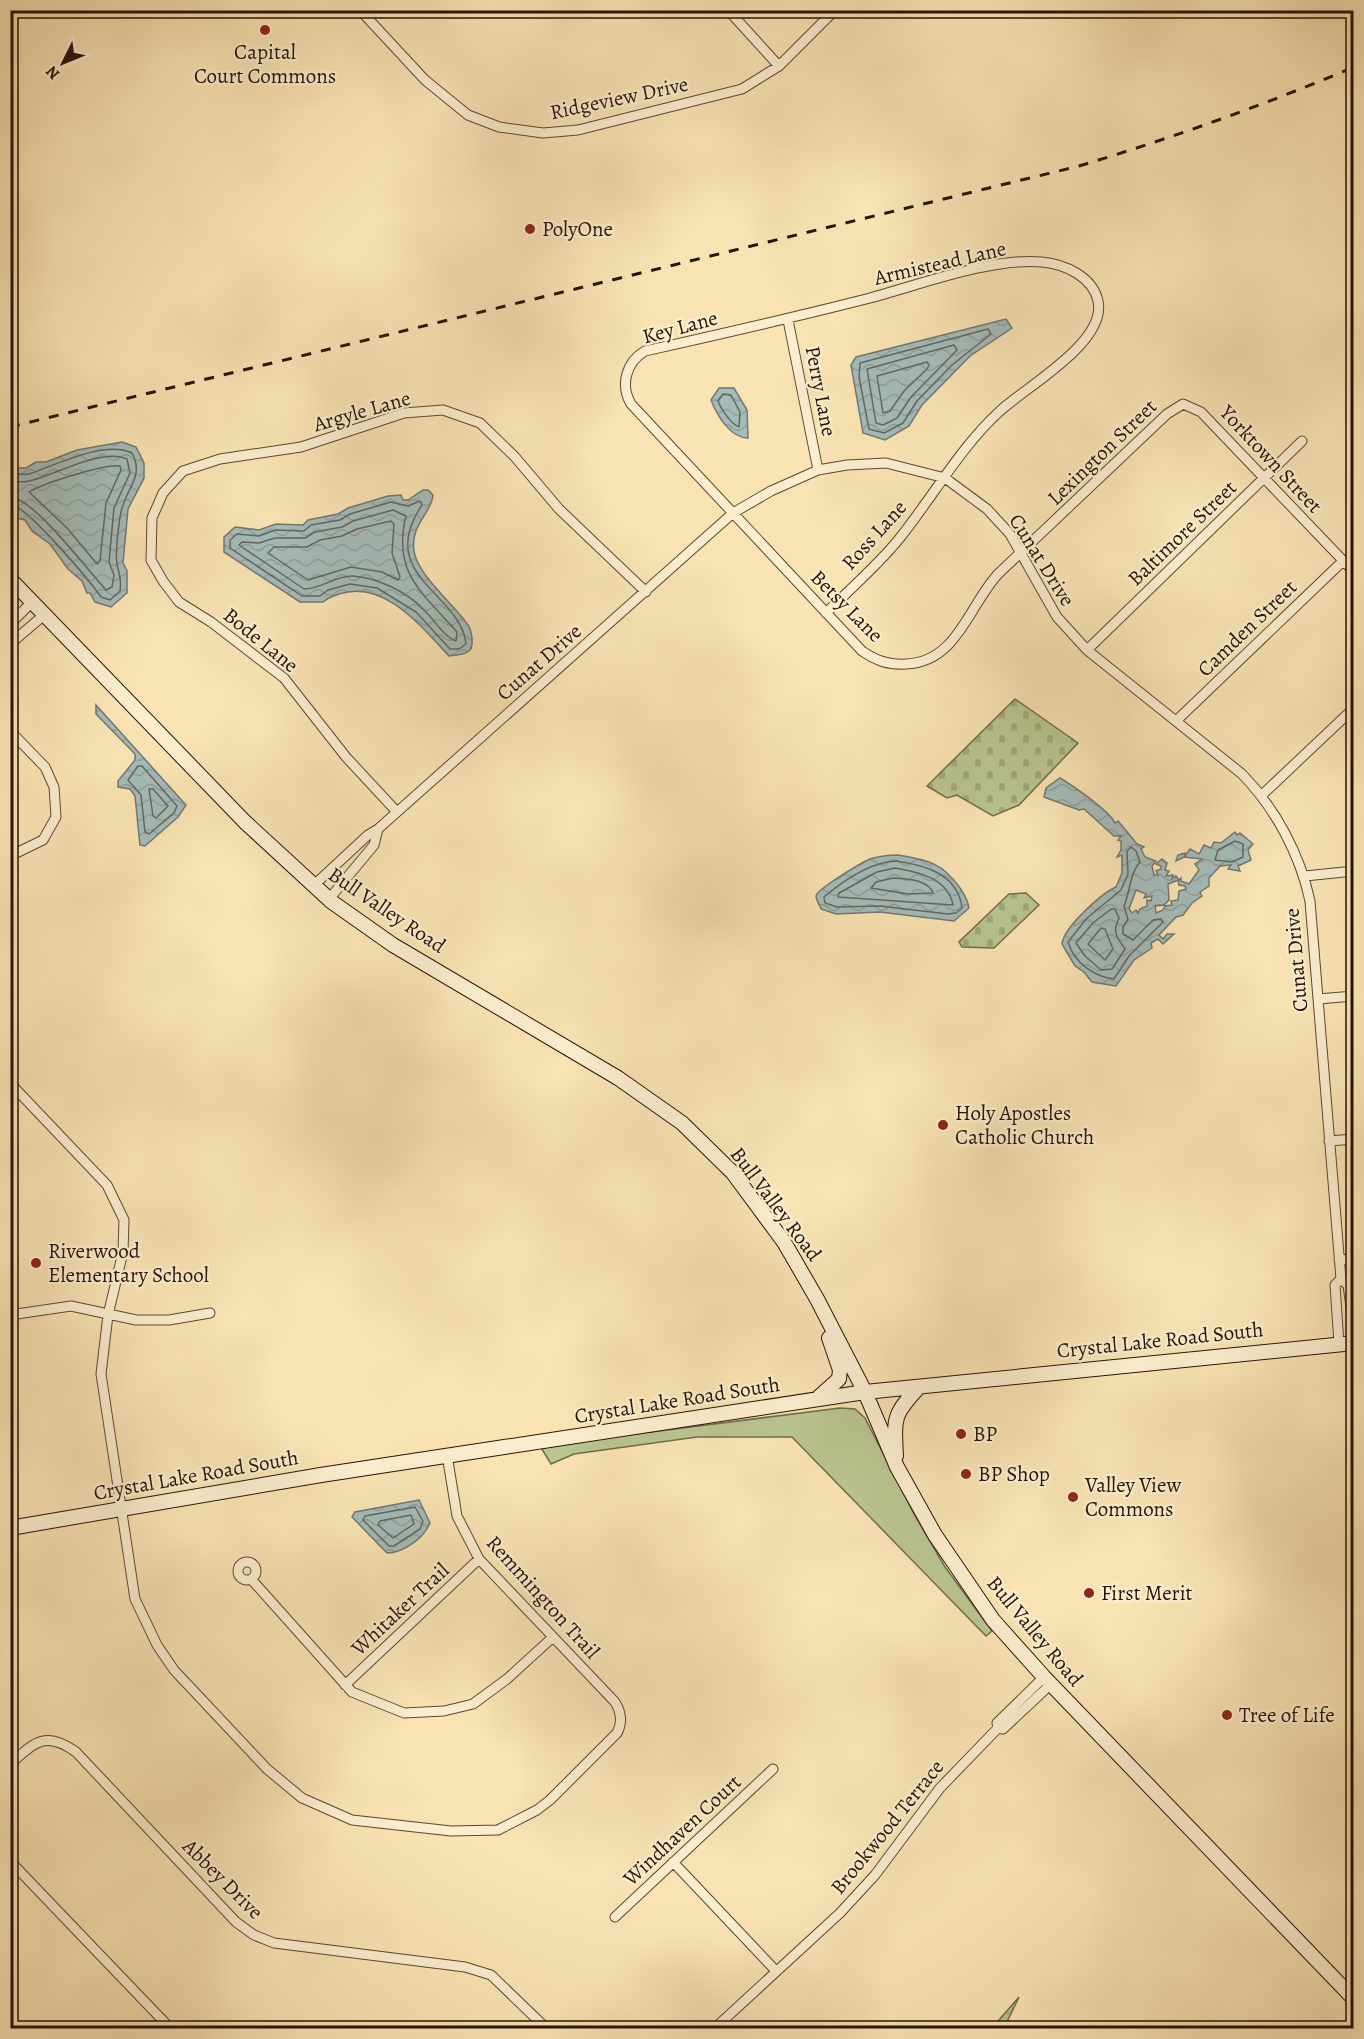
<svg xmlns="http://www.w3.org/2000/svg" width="1364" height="2039" font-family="Alegreya,serif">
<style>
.green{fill:#b9c590;stroke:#706c4a;stroke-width:1.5}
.wetland{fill:url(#wetland-marsh);stroke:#706c4a;stroke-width:1.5}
.cemetery{fill:url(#cemetery-stones);stroke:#706c4a;stroke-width:1.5}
.water{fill:url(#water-waves);stroke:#727771;stroke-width:1.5;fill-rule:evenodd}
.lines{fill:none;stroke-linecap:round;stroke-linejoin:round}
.shore{stroke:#66665e;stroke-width:1.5}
.street-casing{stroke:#5c4630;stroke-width:11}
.secondary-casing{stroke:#281204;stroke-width:16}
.street{stroke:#fbedce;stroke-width:9}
.secondary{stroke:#fbedce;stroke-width:14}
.rail{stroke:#281204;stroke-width:3;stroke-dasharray:10 10;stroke-linecap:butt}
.poi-dot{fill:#8f2418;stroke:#fbedce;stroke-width:2}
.labels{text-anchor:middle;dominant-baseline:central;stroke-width:4.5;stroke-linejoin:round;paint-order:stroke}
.poi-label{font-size:21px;fill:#281204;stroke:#fbedce;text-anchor:start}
.street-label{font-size:21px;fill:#281204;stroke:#fbedce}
</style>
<defs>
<pattern id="wetland-marsh" width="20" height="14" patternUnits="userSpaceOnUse" patternTransform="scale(1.5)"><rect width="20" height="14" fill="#b9c590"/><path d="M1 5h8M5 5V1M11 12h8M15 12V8" fill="none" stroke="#9fa87b"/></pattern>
<pattern id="cemetery-stones" width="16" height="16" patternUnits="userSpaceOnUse" patternTransform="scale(1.5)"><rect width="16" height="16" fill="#b9c590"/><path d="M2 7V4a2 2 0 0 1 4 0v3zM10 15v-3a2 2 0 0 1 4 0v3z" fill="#9fa87b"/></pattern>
<pattern id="water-waves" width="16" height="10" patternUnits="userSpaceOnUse" patternTransform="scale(1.5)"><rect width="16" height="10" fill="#a4bbb9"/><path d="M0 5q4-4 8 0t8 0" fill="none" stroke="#8da09d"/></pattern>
</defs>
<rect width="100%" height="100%" fill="#f9e3b3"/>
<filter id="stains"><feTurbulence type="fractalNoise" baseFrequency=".00333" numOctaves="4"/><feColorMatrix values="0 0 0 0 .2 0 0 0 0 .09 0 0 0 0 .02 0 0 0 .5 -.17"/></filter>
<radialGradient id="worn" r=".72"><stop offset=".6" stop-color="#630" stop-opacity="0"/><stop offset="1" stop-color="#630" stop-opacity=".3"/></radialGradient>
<path class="green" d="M840,1408L855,1409L865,1418L914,1514L945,1567L992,1631L986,1636L792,1437H697L574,1454L551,1464L540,1446Z"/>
<path class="wetland" d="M1019,1997L1004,2028H992Z"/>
<path class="cemetery" d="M1015,699L1078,743L1019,805L993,816L957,795L947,798L927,786Z
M1026,893L1039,905L994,948L962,947L959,942L1009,894Z"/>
<path class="water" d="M1006,319L1012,328L970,356L922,405L909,426L885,440L863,433L851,365L856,357Z
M719,388H734L747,410L748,438C730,438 717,415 711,400Z
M122,442L136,447L144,463V478L128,509L123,563L127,571V593L111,607L95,602L90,593H87L82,581L68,569L50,544L32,531L25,520L16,518L11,508V468H26L36,462H46L77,450Z
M423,490H428L433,495C432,513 410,524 414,551C418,576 453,603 468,625C471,629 475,646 469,651C463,656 457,654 449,656C421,626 384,579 339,594C332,597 330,596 323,602H300L224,552V537L235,527L259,530L276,524L303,525L308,520L338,514L348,508L388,496L401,495L403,500H408Z
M96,705L186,805L178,817L145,846L140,845L135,796L130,789L118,787V781L135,760V754L96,714Z
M1060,778C1070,784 1109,810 1115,823L1118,821L1137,844L1144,847L1141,849L1145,857L1156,861L1152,866L1154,875H1158L1156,871L1161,869V866L1156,864L1162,859L1167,863L1165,870L1169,871L1166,876L1173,875L1172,878L1176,876L1179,880L1181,878V881L1189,884L1199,870L1195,864L1202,859L1184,857L1176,861L1178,855L1185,853V856L1190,849L1199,854L1204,845L1211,848L1214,842L1221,843L1235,832L1237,835L1240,833L1253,844L1248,850L1251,860L1238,866L1240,871L1228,869L1231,865L1220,866L1209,878V886L1200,892L1202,896L1192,903L1183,915L1176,917L1159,935L1163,939L1167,934H1174L1163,944L1158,939L1151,943L1152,948L1134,960L1116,986L1092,982L1084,972L1075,966L1062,944C1064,926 1104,892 1116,887L1122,873V855L1117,857L1121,850V841L1118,840L1121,836H1114L1084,809L1079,810L1044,797L1046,788ZM1178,880L1179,885L1185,886L1186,889L1179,891L1178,900L1171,901L1172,905L1165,906L1163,910L1156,913L1155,906L1164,905L1169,900L1168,884ZM1136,890L1146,894L1144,898L1152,896L1151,901L1147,900V906L1140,909L1138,913L1136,910L1132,913L1129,909Z
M898,855C930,860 943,864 960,888C964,894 968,900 969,908L954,921L880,912L836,914L821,909C820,906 816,900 816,896C817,889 861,863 870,859C880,856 888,855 898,855Z
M419,1500L430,1523C424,1538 403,1553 387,1553L352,1517L355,1512Z"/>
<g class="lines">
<path class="shore" d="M988,329L991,334L952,365L917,401L903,423L884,433L869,429L859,377L860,363Z
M954,345L957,350L911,397L897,418L883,425L876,423L867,369Z
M927,362L929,365L927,369L904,391L890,411L883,413L877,376Z
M723,394L731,395L740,412L739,427C731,424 721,409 718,401Z
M120,466L121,470L106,503L100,561L97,564L67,528L29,492C41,484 104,464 120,466Z
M10,474C16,473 24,475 29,474C56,465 104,440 132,453C144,475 128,487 122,508C119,518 115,554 117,564C119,575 122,578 120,591L110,600L101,597C89,580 27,506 10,504
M10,481C16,481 23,483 29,481C54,476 102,447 127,459L130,473L114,508L109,562L114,575L112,587L106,590C88,571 34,498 10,497
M420,501L422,505C374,576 461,593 466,644L459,649H450L416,612L377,588L350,584L328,590L320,596H302L230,548V540L237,534L259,536L275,530L304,531L311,525L340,520L350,514L391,502L408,506Z
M393,510L406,516C392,573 422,592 457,632L456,641C444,637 433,618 423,609C406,591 377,578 353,576C337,575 321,589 304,589L239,545L242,542L259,543L275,538H305L315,532L342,527L353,521Z
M391,521L394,524L392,553L400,577L398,580L382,572L351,567L308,580L268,553L274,547H307L320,540L342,536L357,529Z
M138,766H142L177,806L174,813L149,834L145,832L141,795L128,780Z
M149,789H153L168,806L156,818L153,816Z
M1235,841L1243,844V857L1232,862L1215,860L1218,850Z
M1131,847L1136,851L1140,862C1130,873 1130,892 1124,906L1128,919L1123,927V934L1133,940L1153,920L1161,919L1163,922L1129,956L1114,979C1095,977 1074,963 1068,942L1087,918L1121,890L1128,874L1127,851Z
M896,861C925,865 958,874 962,908L956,913L948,914L880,906L837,907L825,903L824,897C843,881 870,862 896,861Z
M895,868C918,872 948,878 953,905L838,897L839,893L877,872Z
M893,878C906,879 928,879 933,893L908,894L871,888L876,882Z
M1111,909H1115L1119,918C1112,933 1117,937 1125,949L1112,969L1101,970L1085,956L1076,943L1093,923Z
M1101,928L1105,929L1113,949L1105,960L1088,944Z
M415,1507L423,1521L420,1529L394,1546H389L363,1520L365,1516Z
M411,1515L414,1524L393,1538L378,1525L380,1521Z"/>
<g class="street-casing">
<path id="street" d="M360,10L425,80L468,115L499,127L543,133L578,130L742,89L779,66L835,10
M728,10L779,66
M788,320L818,470
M826,613C850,589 878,565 899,539C932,498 962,445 1000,411C1027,386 1107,342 1098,301C1093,277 1065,264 1042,262C993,257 919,285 870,298C796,317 721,334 645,351C626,362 620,385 631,404L862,651C877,661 888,665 906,664C957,662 968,607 998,574L1167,414L1183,404L1201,412L1354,572
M10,624L32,602
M10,644L44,615
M1087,650L1302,441
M1176,721L1343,561
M10,731L45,767L54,787L56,817L43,840L10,856
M1262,795L1354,708
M397,812L346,757L284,678L211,622L179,602L163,581L151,560L152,518L163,493L183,471L220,459L301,447L404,413L443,410L480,423L515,457L559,509L646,592
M1305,876L1354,871
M313,886L368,835L378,829L733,513L771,491L818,470L847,465L886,463L945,478L987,509L1010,534L1057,617L1087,650L1242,774C1275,808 1300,854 1310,901L1341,1279L1335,1285L1339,1344
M329,899L374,845L378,829
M1318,999L1354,996
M10,1083L107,1185L124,1220L123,1252L108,1315L101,1374L135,1599L157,1645L174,1670L267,1769L302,1798L352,1820L451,1831L498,1830L537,1810L550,1800L617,1733C623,1722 621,1712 615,1702L479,1559L457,1516L447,1455
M1329,1141L1354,1139
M1339,1260L1354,1259
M1341,1279L1348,1285L1354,1330
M10,1315L71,1306L136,1320H169L210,1313
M238 1571a9 9 0 1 1 18 0a9 9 0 1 1-18 0Z
M251,1579L352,1692L404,1713L444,1711L473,1704L507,1679L553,1637
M345,1685L479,1559
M998,1728L997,1723L1044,1677
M10,1764C35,1742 46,1730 76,1752L236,1922L254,1935L274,1943L465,1967L491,1975L546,2028
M10,1861L170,2028
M673,1862L776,1971
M615,1917L773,1769
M715,2028L840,1913L875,1875L940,1788L998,1728L1003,1729L1051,1684"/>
</g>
<g class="secondary-casing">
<path id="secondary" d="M10,579L245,822L332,902L393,945L618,1078L682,1123L733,1173L784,1242L817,1299L865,1392L897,1467L935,1535L993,1620L1044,1677L1354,1999
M819,1397L839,1379L840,1370L829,1338
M896,1456C894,1417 893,1415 919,1387
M10,1528L321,1475L865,1392L1354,1343"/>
</g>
<use href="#street" class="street"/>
<use href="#secondary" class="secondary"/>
<path class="rail" d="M10,427L1079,166C1172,138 1264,105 1354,67"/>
</g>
<g class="poi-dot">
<circle cx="265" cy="30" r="6"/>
<circle cx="530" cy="229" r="6"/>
<circle cx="943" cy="1125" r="6"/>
<circle cx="36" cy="1263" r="6"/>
<circle cx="961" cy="1434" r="6"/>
<circle cx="966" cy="1474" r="6"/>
<circle cx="1073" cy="1497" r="6"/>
<circle cx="1089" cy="1593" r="6"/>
<circle cx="1227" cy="1715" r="6"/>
</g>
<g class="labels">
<g class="poi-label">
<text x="265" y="52" text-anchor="middle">Capital<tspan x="265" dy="24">Court Commons</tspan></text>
<text x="542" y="229">PolyOne</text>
<text x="955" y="1113">Holy Apostles<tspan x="955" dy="24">Catholic Church</tspan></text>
<text x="48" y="1251">Riverwood<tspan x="48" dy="24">Elementary School</tspan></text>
<text x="973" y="1434">BP</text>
<text x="978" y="1474">BP Shop</text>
<text x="1085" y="1485">Valley View<tspan x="1085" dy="24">Commons</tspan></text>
<text x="1101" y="1593">First Merit</text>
<text x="1239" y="1715">Tree of Life</text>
</g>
<g class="street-label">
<text transform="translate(619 98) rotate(-12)">Ridgeview Drive</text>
<text transform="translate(940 263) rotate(-13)">Armistead Lane</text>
<text transform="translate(680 327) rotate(-15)">Key Lane</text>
<text transform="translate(821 391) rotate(79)">Perry Lane</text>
<text transform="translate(362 411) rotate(-16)">Argyle Lane</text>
<text transform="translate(1102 452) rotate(-44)">Lexington Street</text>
<text transform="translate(1271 459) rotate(47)">Yorktown Street</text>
<text transform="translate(1182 533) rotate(-44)">Baltimore Street</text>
<text transform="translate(874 535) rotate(-48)">Ross Lane</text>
<text transform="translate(1042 560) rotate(58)">Cunat Drive</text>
<text transform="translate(847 606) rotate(45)">Betsy Lane</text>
<text transform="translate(1247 628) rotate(-44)">Camden Street</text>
<text transform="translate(261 640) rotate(39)">Bode Lane</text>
<text transform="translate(539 662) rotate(-41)">Cunat Drive</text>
<text transform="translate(387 910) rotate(34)">Bull Valley Road</text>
<text transform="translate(1296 960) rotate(-95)">Cunat Drive</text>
<text transform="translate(776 1204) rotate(53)">Bull Valley Road</text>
<text transform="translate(1160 1340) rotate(-6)">Crystal Lake Road South</text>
<text transform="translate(677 1400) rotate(-9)">Crystal Lake Road South</text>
<text transform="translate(196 1475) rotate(-10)">Crystal Lake Road South</text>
<text transform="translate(543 1597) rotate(48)">Remmington Trail</text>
<text transform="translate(400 1609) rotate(-43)">Whitaker Trail</text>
<text transform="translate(1035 1631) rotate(50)">Bull Valley Road</text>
<text transform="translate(887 1827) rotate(-51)">Brookwood Terrace</text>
<text transform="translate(682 1830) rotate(-43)">Windhaven Court</text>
<text transform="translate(223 1879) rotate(45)">Abbey Drive</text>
</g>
</g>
<rect width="1364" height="2039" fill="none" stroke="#f9e3b3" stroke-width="36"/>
<rect x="12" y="12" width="1340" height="2015" fill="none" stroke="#281204" stroke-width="3"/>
<rect x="18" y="18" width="1328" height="2003" fill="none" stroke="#281204" stroke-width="1.5"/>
<g transform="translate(63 63) rotate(227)" stroke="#fbedce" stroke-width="4.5" paint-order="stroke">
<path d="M0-4.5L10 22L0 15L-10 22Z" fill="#281204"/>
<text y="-9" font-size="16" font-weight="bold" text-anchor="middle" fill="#281204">N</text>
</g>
<rect width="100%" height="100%" filter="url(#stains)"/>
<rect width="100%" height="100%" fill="url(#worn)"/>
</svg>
